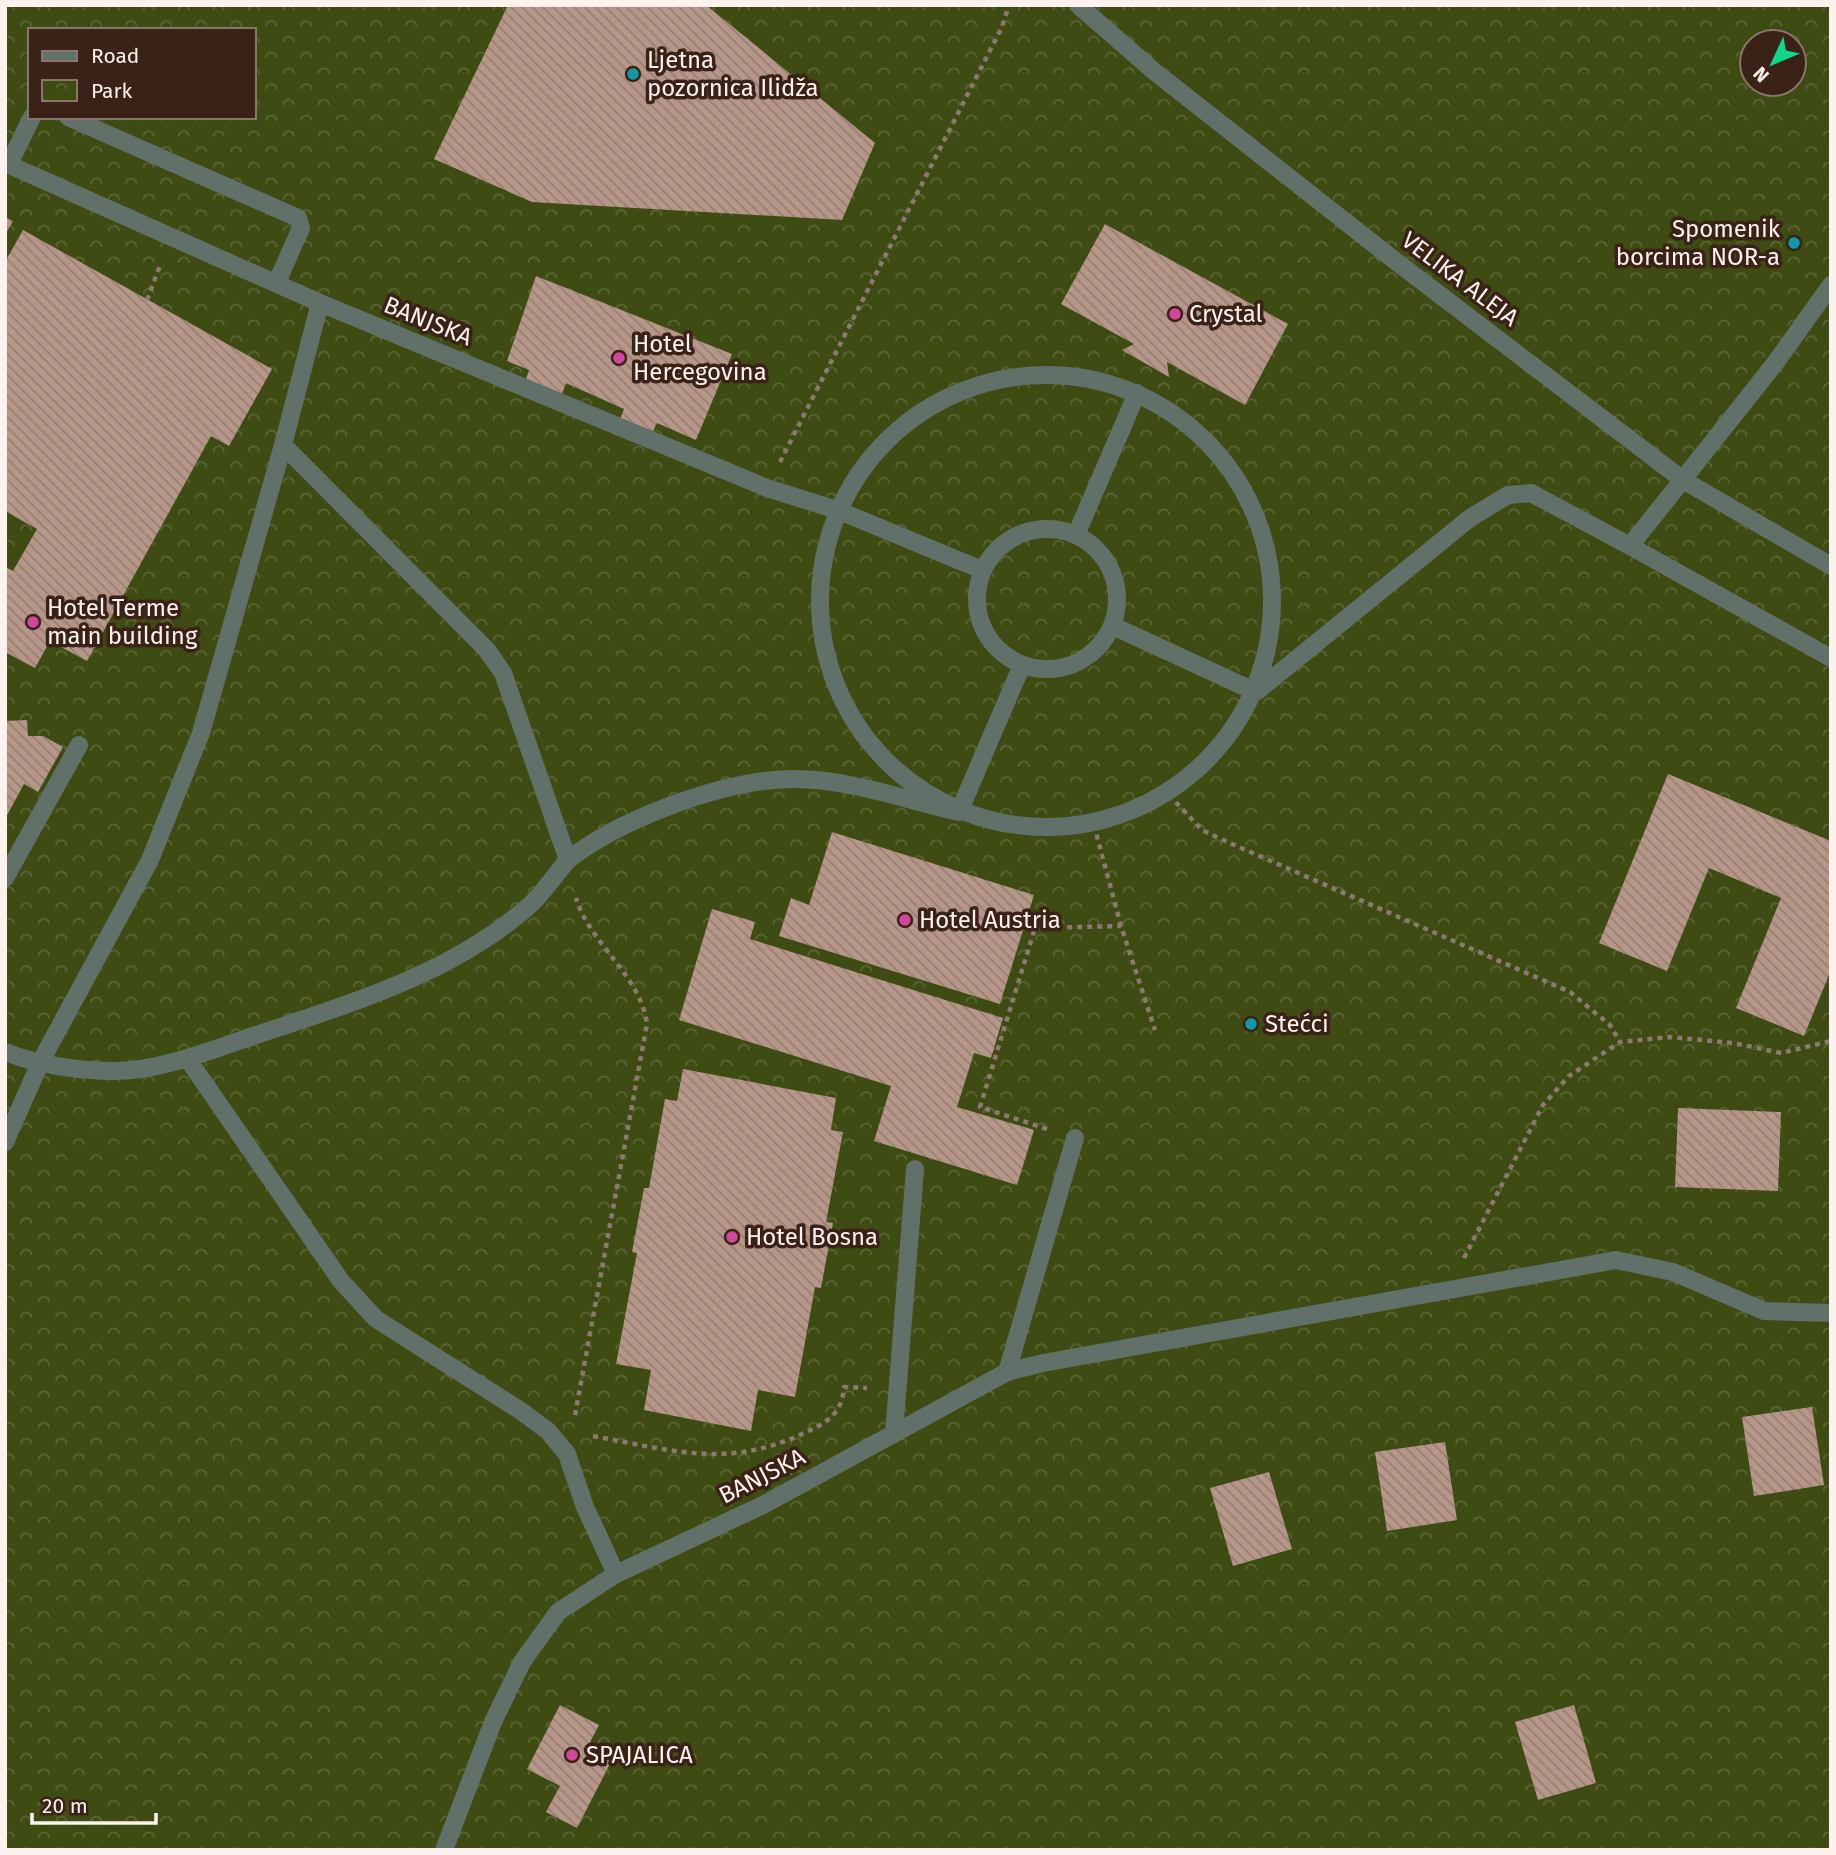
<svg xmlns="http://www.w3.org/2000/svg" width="1836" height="1855" font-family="'Fira Sans',sans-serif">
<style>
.park{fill:url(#park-crowns);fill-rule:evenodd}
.building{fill:url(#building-back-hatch)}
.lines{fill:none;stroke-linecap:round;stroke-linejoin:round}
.path{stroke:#8d7970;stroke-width:4.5;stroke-dasharray:5 5;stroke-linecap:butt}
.lane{stroke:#62706a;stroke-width:18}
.street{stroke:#62706a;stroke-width:18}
.culture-dot{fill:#0f9aa8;stroke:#3b2217;stroke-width:2.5}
.hotel-dot{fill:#d1479c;stroke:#3b2217;stroke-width:2.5}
.labels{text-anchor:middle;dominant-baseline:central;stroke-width:7;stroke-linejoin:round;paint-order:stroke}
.poi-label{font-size:24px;fill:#fdf2ee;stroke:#3b2217;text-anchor:start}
.street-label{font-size:24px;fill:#fdf2ee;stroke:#3b2217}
</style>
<defs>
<pattern id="park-crowns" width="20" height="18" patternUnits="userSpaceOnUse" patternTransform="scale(1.75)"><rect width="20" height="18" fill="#3e4c13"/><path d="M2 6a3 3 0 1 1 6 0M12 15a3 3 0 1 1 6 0" fill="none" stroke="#5b6636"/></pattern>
<pattern id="building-back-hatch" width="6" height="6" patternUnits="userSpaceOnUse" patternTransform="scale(1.75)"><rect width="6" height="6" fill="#b69688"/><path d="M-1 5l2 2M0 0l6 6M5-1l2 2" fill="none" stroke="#967f74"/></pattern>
</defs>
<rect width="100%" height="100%" fill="#462c20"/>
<path class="park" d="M5,5H1831V1850H5ZM30,30H254V117H30ZM1752,42H1794V84H1752Z"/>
<path class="building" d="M508,5H706L875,143L842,220L532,202L434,159Z
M5,217L13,221L5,235Z
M1105,224L1288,324L1245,405L1167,362L1169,377L1122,350L1134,344L1061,304Z
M23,230L272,369L229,446L211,436L87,661L50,641L35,668L5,652V567L13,571L37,529L5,511V262Z
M536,276L732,354L696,440L657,423L652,433L620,419L624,409L566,383L562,394L526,379L529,370L507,361Z
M27,720L28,736H43L63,747L38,792L24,784L5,819V721Z
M1668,774L1831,841V970L1804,1036L1736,1008L1781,898L1709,868L1667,971L1599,943Z
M832,832L1034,895L1000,1004L779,936L791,898L809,905Z
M712,909L755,922L750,939L1003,1018L991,1058L974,1053L957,1107L1034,1130L1017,1185L874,1141L891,1086L679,1020Z
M683,1069L836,1098L831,1130L843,1132L826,1222L833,1223L821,1288L815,1287L795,1397L758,1390L751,1431L644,1410L651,1370L616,1364L637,1253L632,1252L644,1188H649L665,1099L677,1101Z
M1678,1108L1781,1112L1778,1191L1675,1187Z
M1812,1407L1824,1485L1754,1496L1742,1417Z
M1445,1442L1457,1520L1387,1531L1375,1452Z
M1269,1472L1292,1549L1233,1566L1210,1488Z
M560,1705L599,1725L588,1746L613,1758L577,1828L546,1812L560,1786L527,1769Z
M1574,1705L1596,1783L1538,1800L1515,1722Z"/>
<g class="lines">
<path class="path" d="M147,300L161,263
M780,462L1002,27L1009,5
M1169,795L1202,830L1223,840L1570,992L1610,1025L1620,1042
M1094,825L1121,926L1155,1030
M1047,1129L980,1107L1035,928L1121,926
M1464,1258L1543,1105L1569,1076L1620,1042L1670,1037L1733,1043L1781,1053L1831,1041
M575,1415L647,1024C641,976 590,944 576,898
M593,1436C670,1450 727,1469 802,1434C826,1423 842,1415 844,1387L867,1388"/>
<path class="lane" d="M1078,5L1155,72L1398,263L1683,480L1831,566
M68,117L298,218L301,228L277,282
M5,163L320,303
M9,164L32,117
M1630,546L1831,658
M5,878L79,745
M894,1433L915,1169
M444,1850L493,1722L522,1662L558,1612L616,1574L763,1505L1007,1372L1075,1138"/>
<path class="street" d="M820 601a226 226 0 1 1 452 0a226 226 0 1 1-452 0Z
M977 599a70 70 0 1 1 140 0a70 70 0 1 1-140 0Z
M1076,535L1137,393
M1113,626L1256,692L1470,518L1508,495L1531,493L1630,546L1776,362L1831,285
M568,860C620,819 723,780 791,779C847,778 905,800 959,812L1022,665
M5,1052C38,1065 80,1071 115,1071C159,1071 212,1050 253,1036C349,1004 452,974 530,905C544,892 555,875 568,860L503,673L487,650L283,445L320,303L767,488L837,510L982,570
M187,1058L341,1281L376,1319L521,1411L548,1431L567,1454L585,1507L616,1574
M5,1142L41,1061L150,860L201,733L283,445
M1007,1372L1043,1363L1616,1260L1673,1272L1764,1311L1831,1313"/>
</g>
<g class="culture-dot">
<circle cx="633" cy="74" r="7"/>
<circle cx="1794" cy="243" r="7"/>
<circle cx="1251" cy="1024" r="7"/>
</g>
<g class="hotel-dot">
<circle cx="1175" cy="314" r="7"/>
<circle cx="619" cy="358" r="7"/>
<circle cx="33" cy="622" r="7"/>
<circle cx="905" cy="920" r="7"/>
<circle cx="732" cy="1237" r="7"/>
<circle cx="572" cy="1755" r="7"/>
</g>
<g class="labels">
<g class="poi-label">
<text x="647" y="60">Ljetna<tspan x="647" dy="28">pozornica Ilidža</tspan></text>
<text x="1780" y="229" text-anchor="end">Spomenik<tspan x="1780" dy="28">borcima NOR-a</tspan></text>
<text x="1189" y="314">Crystal</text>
<text x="633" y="344">Hotel<tspan x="633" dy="28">Hercegovina</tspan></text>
<text x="47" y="608">Hotel Terme<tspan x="47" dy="28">main building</tspan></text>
<text x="919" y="920">Hotel Austria</text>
<text x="1265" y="1024">Stećci</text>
<text x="746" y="1237">Hotel Bosna</text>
<text x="586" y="1755">SPAJALICA</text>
</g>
<g class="street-label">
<text transform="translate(1460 279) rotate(37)">VELIKA ALEJA</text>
<text transform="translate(428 321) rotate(22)">BANJSKA</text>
<text transform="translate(762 1476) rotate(-27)">BANJSKA</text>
</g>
</g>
<rect width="1836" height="1855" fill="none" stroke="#fdf2ee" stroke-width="14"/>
<rect x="28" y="28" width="228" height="91" fill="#3b2217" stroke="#89756d" stroke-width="2"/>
<rect x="42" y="51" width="35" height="10" fill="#62706a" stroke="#89756d" stroke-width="2"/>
<text x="91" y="63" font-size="21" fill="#fdf2ee">Road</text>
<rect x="42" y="80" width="35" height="21" fill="url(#park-crowns)" stroke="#89756d" stroke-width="2"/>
<text x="91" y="98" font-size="21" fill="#fdf2ee">Park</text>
<g transform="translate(1773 63) rotate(226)"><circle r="33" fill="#3b2217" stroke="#89756d" stroke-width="2"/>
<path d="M0-5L12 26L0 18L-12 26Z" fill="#0ed98a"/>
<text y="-10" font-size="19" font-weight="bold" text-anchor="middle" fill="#fdf2ee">N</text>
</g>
<path d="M32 1813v10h124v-10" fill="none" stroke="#fdf2ee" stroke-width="3.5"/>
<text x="42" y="1813" font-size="21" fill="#fdf2ee" stroke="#3b2217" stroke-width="5" paint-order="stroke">20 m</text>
</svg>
